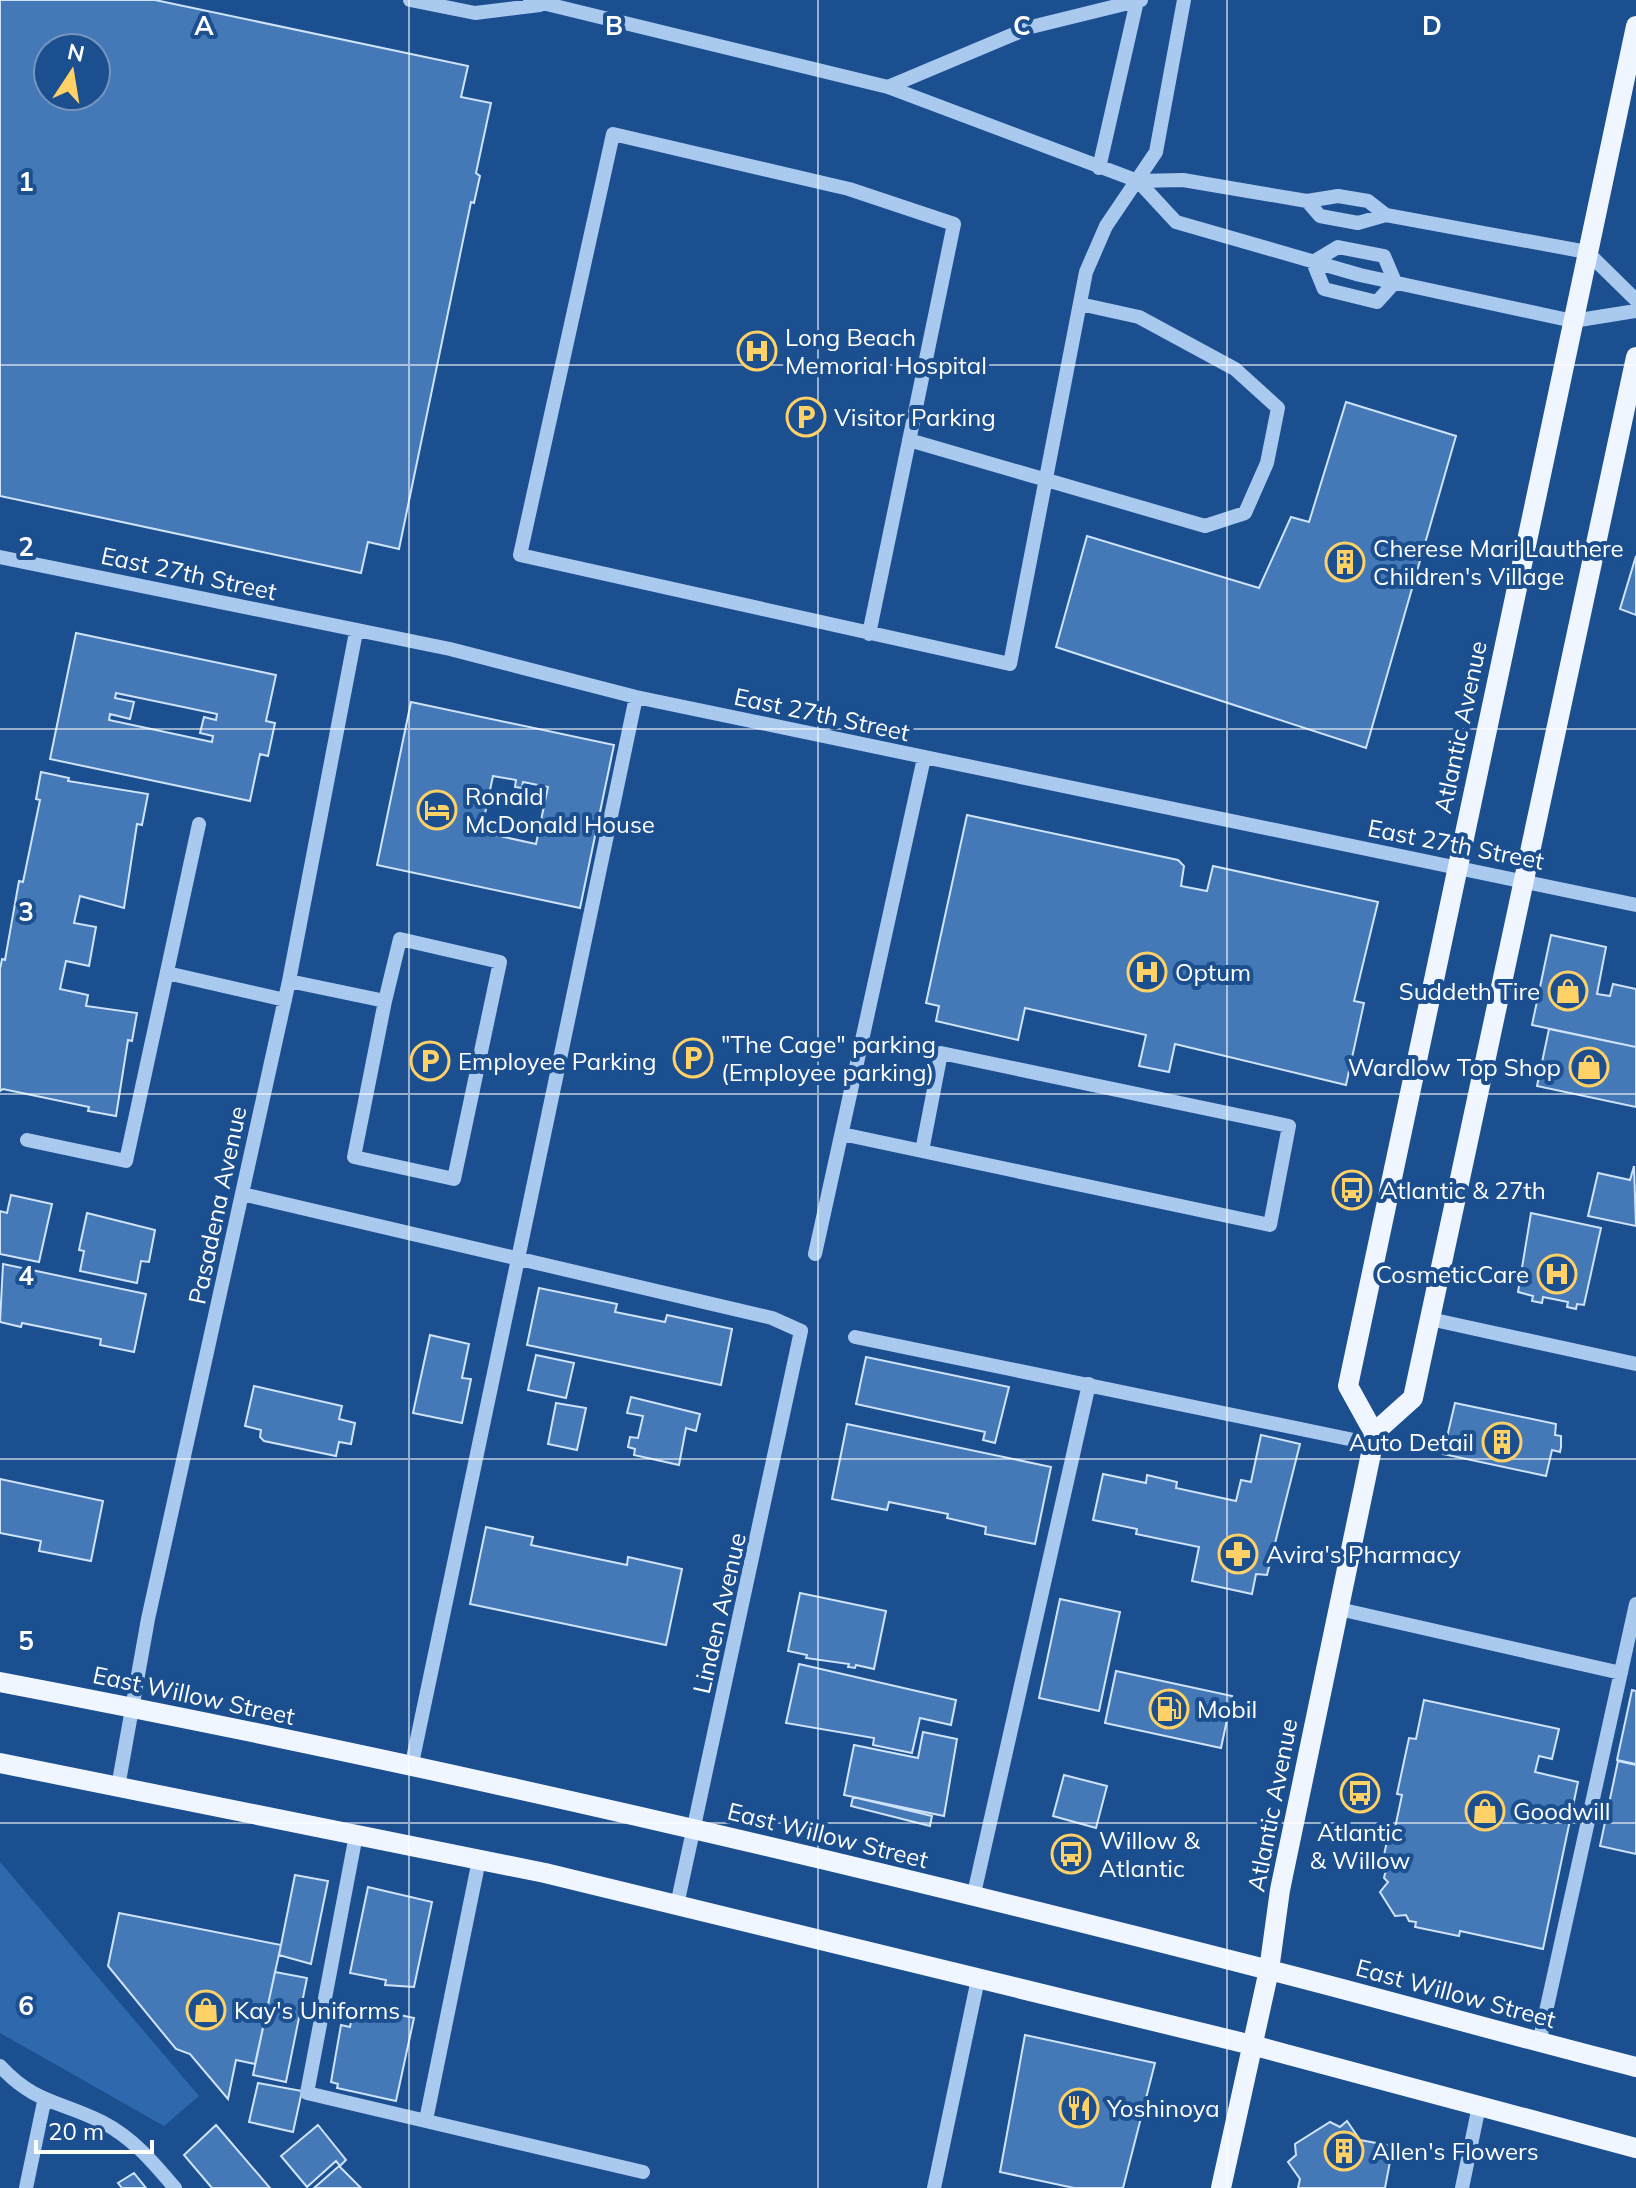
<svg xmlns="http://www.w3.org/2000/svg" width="1636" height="2188" font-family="Mulish,sans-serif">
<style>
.green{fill:#2e69ad}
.building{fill:#4478b7;stroke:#cfe3fa;stroke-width:2;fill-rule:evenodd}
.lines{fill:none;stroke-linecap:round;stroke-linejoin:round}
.minor{stroke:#a9c9ee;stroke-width:14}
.major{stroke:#f0f6ff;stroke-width:20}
.grid{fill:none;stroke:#fff;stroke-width:2;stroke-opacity:0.55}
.labels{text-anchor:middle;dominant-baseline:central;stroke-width:8;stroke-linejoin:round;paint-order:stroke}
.poi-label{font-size:24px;fill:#fff;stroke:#1b4f8f;text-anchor:start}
.street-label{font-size:24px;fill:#fff;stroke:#1b4f8f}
.grid-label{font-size:26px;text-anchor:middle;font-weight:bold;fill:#fff;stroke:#1b4f8f;stroke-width:8;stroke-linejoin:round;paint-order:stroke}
</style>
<rect width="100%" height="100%" fill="#1b4f8f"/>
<path class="green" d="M0,1862L199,2096L164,2126L0,2033Z"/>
<path class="building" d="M0,0H155L468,66L461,97L491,103L476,173L480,176L474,203L471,202L399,549L368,542L361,573L0,496ZM48,48H96V96H48Z
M1346,402L1456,436L1366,748L1056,647L1087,536L1259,588L1291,517L1309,522Z
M1636,556V615L1620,609Z
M76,633L276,675L266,721L275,723L268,756L260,754L250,801L50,759ZM116,693L217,714L216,720L204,717L200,733L213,736L212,742L109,720L110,714L130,719L134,702L115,698Z
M411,702L614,745L580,908L377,865ZM493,776L516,780L515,787L522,788L523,782L548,787L536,844L481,832Z
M41,772L69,778L68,781L148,794L142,825L137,824L124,908L80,896L74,923L96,927L89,966L66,961L60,989L88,995L86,1006L137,1013L132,1041L128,1040L116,1116L88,1111L89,1107L3,1089L0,1091V969L2,959L5,960L19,881L23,882L40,800L36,799Z
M967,815L1178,860L1184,866L1181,886L1207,891L1213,866L1378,902L1354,1001L1364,1003L1346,1085L1175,1044L1169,1072L1139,1066L1146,1035L1025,1008L1018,1040L936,1021L939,1006L926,1003Z
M1551,935L1606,947L1597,994L1610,996L1613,984L1636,989V1047L1532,1025Z
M1549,1029L1636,1047V1107L1537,1086Z
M1634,1166L1636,1226L1588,1216L1598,1173L1630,1180Z
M11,1195L52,1204L39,1262L0,1254V1211L7,1213Z
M87,1213L155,1230L149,1262L141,1261L137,1283L80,1271L84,1251L79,1250Z
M1531,1213L1601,1228L1584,1305L1577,1304L1576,1309L1567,1307L1568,1302L1543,1297L1542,1303L1532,1301L1533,1296L1518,1292Z
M3,1264L146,1294L134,1352L100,1345L101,1339L22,1323L21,1327L0,1322Z
M539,1288L617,1304L615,1312L665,1322L667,1315L732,1329L721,1385L527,1345Z
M430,1335L469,1344L462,1378L471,1379L462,1423L413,1413Z
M536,1355L574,1363L566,1398L528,1390Z
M866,1357L1009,1387L995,1443L983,1440L985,1432L856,1404Z
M254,1386L342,1406L339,1419L355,1423L351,1444L339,1442L336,1456L264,1441L260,1437L261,1430L245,1426Z
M631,1397L700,1414L696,1431L686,1428L679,1465L634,1455L635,1449L628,1447L630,1437L638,1438L643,1416L627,1413Z
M556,1403L586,1408L577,1450L548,1444Z
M1455,1403L1556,1424L1555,1435L1561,1436V1447L1560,1452L1552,1450L1546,1476L1443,1454Z
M847,1424L1051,1467L1035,1544L985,1534L986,1527L947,1518L948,1514L889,1502L887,1510L832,1499Z
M1261,1435L1300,1444L1267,1575L1256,1574L1252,1594L1192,1581L1199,1547L1136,1534L1137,1529L1093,1520L1103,1474L1146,1483L1147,1475L1177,1482L1176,1488L1236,1501L1241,1480L1251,1482Z
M0,1479L103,1501L91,1561L39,1551L41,1541L0,1533Z
M486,1527L533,1537L531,1545L627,1565L628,1557L682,1569L666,1645L470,1604Z
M800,1593L886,1611L874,1669L856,1665L855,1668L848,1667L849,1664L806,1658L807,1655L788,1651Z
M1060,1599L1120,1612L1099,1711L1039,1698Z
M799,1664L956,1700L951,1725L920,1718L912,1753L873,1745L874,1738L786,1723Z
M1116,1671L1232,1696L1221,1748L1105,1723Z
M1632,1690L1636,1691V1764L1617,1760Z
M1424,1700L1559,1729L1552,1759L1539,1756L1535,1772L1578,1782L1543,1949L1460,1931L1459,1936L1415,1927L1416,1922L1409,1921L1406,1915L1395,1916L1380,1892L1388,1882L1384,1878L1389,1856L1384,1855L1390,1827L1395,1828L1402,1795L1397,1794L1409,1738L1416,1739Z
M923,1732L957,1739L944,1816L844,1795L854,1745L918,1758Z
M1618,1761L1636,1765V1854L1600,1846Z
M1064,1775L1107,1786L1096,1828L1053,1816Z
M853,1797L932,1816L930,1826L851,1806Z
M295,1875L328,1881L311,1964L279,1955Z
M368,1887L432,1902L414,1987L385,1985L386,1980L350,1973Z
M119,1913L281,1945L255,2064L236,2060L228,2099L190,2054L176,2049L108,1966Z
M275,1972L307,1978L286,2082L253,2075Z
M354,2005L414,2018L396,2101L337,2088L338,2084L331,2082L341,2025L350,2027Z
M1025,2035L1155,2063L1123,2188H1074L1000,2172Z
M258,2083L302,2091L293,2132L249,2122Z
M1347,2121L1360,2140L1393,2146L1385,2188H1298L1300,2179L1288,2162L1296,2155L1295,2144L1330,2122L1340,2127Z
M216,2125L270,2188H212L184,2155Z
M318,2125L346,2160L340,2166L336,2161L307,2187L281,2156Z
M339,2166L361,2188H314Z
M134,2173L146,2188H122L118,2183Z"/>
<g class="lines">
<path class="minor" d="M410,0L475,13L540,5
M530,0L888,87L1138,181L1183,180L1307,201L1338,196L1368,201L1386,215L1587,252L1636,300
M888,87L1031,27L1141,0
M1099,168L1137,1
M1138,181L1176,222L1360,275L1573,321L1636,311
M1307,201L1320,216L1358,223L1386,215
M1313,262L1324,289L1377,302L1395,282
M1313,262L1338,247L1384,256L1395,282
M909,440L1205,526L1245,513L1267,463L1278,408L1235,369L1139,317L1080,304
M0,557L450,649L636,697L1636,905
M869,634L954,224L849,189L613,134L520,555C683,591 846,629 1010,664L1086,272L1106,226L1156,152L1184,0
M167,973L285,1000
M289,981L385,1001L400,939L500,962L454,1179L354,1157L385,1001
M842,1134L1270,1225L1289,1126L941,1053L922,1151
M27,1140L126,1161L199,824
M242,1194L772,1318L801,1331L677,1905
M815,1254L924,758
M1430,1319L1636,1364
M855,1337L1373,1444
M1339,1609L1621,1673
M411,1768L636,697
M118,1787L148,1619L289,981L356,632
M356,1835L307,2093L643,2172
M973,1898L1089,1384
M1539,2043L1636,1604
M0,2066C35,2104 61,2101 102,2122C133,2138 153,2162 175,2188
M426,2120L479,1860
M26,2188L44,2102
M934,2188L978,1979
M1462,2188L1479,2106"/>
<path class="major" d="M1374,1433L1413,1398L1636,357
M0,1682C426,1763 849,1862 1269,1970C1391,2001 1513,2036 1636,2067
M0,1763L545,1873L1252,2045L1636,2148
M1221,2188L1269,1970L1280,1890L1373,1444L1374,1433L1348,1386L1636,26"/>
</g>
<path class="grid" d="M409,0V2188M818,0V2188M1227,0V2188M0,365H1636M0,729H1636M0,1094H1636M0,1459H1636M0,1823H1636"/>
<defs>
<g id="hospital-ring" transform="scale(2)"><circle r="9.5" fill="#1b4f8f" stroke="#ffd166" stroke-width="1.5"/><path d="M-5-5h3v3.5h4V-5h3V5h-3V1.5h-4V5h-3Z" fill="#ffd166"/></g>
<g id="parking-ring" transform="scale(2)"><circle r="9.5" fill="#1b4f8f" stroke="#ffd166" stroke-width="1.5"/><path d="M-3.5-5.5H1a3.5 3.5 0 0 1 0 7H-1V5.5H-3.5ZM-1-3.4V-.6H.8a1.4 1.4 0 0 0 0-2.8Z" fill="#ffd166"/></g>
<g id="building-ring" transform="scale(2)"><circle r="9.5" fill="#1b4f8f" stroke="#ffd166" stroke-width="1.5"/><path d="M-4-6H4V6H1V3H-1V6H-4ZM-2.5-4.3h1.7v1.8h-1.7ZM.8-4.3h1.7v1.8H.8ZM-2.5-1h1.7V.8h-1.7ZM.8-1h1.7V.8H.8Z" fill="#ffd166"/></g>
<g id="hotel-ring" transform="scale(2)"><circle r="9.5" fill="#1b4f8f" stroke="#ffd166" stroke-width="1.5"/><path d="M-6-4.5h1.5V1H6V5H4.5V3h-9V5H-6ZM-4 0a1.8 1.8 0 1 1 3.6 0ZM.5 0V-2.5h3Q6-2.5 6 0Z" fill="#ffd166"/></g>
<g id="shop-ring" transform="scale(2)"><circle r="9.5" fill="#1b4f8f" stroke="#ffd166" stroke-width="1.5"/><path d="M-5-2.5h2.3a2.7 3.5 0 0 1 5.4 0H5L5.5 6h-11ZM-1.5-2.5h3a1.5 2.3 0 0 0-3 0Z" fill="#ffd166"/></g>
<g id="bus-ring" transform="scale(2)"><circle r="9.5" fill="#1b4f8f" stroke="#ffd166" stroke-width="1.5"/><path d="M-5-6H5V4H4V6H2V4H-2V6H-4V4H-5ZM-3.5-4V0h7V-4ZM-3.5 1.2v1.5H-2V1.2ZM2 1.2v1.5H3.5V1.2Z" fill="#ffd166"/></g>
<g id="pharmacy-ring" transform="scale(2)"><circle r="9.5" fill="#1b4f8f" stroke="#ffd166" stroke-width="1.5"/><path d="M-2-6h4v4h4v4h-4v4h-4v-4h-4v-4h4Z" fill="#ffd166"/></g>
<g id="fuel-ring" transform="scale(2)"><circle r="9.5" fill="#1b4f8f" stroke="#ffd166" stroke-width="1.5"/><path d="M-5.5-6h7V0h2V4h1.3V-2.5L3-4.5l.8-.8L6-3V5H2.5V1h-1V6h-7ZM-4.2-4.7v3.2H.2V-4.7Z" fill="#ffd166"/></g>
<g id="restaurant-ring" transform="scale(2)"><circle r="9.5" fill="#1b4f8f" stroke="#ffd166" stroke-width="1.5"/><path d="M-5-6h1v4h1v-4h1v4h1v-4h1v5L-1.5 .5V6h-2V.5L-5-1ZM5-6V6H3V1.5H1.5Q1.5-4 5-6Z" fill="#ffd166"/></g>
</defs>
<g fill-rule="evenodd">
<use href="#hospital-ring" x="757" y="351"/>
<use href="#parking-ring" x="806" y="417"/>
<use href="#building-ring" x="1345" y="562"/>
<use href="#hotel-ring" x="437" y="810"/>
<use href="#hospital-ring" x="1147" y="972"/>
<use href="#shop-ring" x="1568" y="991"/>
<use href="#parking-ring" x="693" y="1058"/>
<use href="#parking-ring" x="430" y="1061"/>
<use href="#shop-ring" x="1589" y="1067"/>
<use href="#bus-ring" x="1352" y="1190"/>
<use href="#hospital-ring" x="1557" y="1274"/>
<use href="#building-ring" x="1502" y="1442"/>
<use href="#pharmacy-ring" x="1238" y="1554"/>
<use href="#fuel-ring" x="1169" y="1709"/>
<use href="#bus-ring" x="1360" y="1793"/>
<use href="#shop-ring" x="1485" y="1811"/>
<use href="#bus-ring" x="1071" y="1854"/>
<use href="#shop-ring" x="206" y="2010"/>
<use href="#restaurant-ring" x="1079" y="2108"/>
<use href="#building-ring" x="1344" y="2151"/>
</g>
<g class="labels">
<g class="poi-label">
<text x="785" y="337">Long Beach<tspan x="785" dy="28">Memorial Hospital</tspan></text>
<text x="834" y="417">Visitor Parking</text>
<text x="1373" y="548">Cherese Mari Lauthere<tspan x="1373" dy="28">Children's Village</tspan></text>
<text x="465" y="796">Ronald<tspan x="465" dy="28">McDonald House</tspan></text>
<text x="1175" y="972">Optum</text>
<text x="1540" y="991" text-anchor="end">Suddeth Tire</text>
<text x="721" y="1044">"The Cage" parking<tspan x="721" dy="28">(Employee parking)</tspan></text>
<text x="458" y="1061">Employee Parking</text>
<text x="1561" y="1067" text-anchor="end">Wardlow Top Shop</text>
<text x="1380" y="1190">Atlantic &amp; 27th</text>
<text x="1529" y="1274" text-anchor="end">CosmeticCare</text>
<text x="1474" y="1442" text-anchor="end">Auto Detail</text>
<text x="1266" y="1554">Avira's Pharmacy</text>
<text x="1197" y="1709">Mobil</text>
<text x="1513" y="1811">Goodwill</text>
<text x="1360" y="1832" text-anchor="middle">Atlantic<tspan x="1360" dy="28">&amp; Willow</tspan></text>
<text x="1099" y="1840">Willow &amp;<tspan x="1099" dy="28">Atlantic</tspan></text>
<text x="234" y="2010">Kay's Uniforms</text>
<text x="1107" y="2108">Yoshinoya</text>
<text x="1372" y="2151">Allen's Flowers</text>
</g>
<g class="street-label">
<text transform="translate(189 573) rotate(12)">East 27th Street</text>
<text transform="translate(822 714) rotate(12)">East 27th Street</text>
<text transform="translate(1460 727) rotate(-78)">Atlantic Avenue</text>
<text transform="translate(1456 844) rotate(11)">East 27th Street</text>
<text transform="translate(217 1205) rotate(-78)">Pasadena Avenue</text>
<text transform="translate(719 1613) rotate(-77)">Linden Avenue</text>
<text transform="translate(194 1695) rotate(12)">East Willow Street</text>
<text transform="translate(1272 1805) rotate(-79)">Atlantic Avenue</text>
<text transform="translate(828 1835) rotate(14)">East Willow Street</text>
<text transform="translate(1456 1993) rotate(15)">East Willow Street</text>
</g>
</g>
<g class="grid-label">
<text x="204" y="35">A</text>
<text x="614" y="35">B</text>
<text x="1022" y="35">C</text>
<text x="1432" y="35">D</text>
<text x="26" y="191">1</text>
<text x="26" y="556">2</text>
<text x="26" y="921">3</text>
<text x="26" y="1285">4</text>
<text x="26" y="1650">5</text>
<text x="26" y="2015">6</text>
</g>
<g transform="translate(72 72) rotate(12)"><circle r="38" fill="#1b4f8f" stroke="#7695bc" stroke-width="2"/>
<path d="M0-6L14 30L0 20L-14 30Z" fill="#ffd166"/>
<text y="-12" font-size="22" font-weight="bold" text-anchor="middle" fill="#ffffff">N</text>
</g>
<path d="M36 2140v12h116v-12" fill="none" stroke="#ffffff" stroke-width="4"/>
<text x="48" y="2140" font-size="24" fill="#ffffff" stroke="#1b4f8f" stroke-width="6" paint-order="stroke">20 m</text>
</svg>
